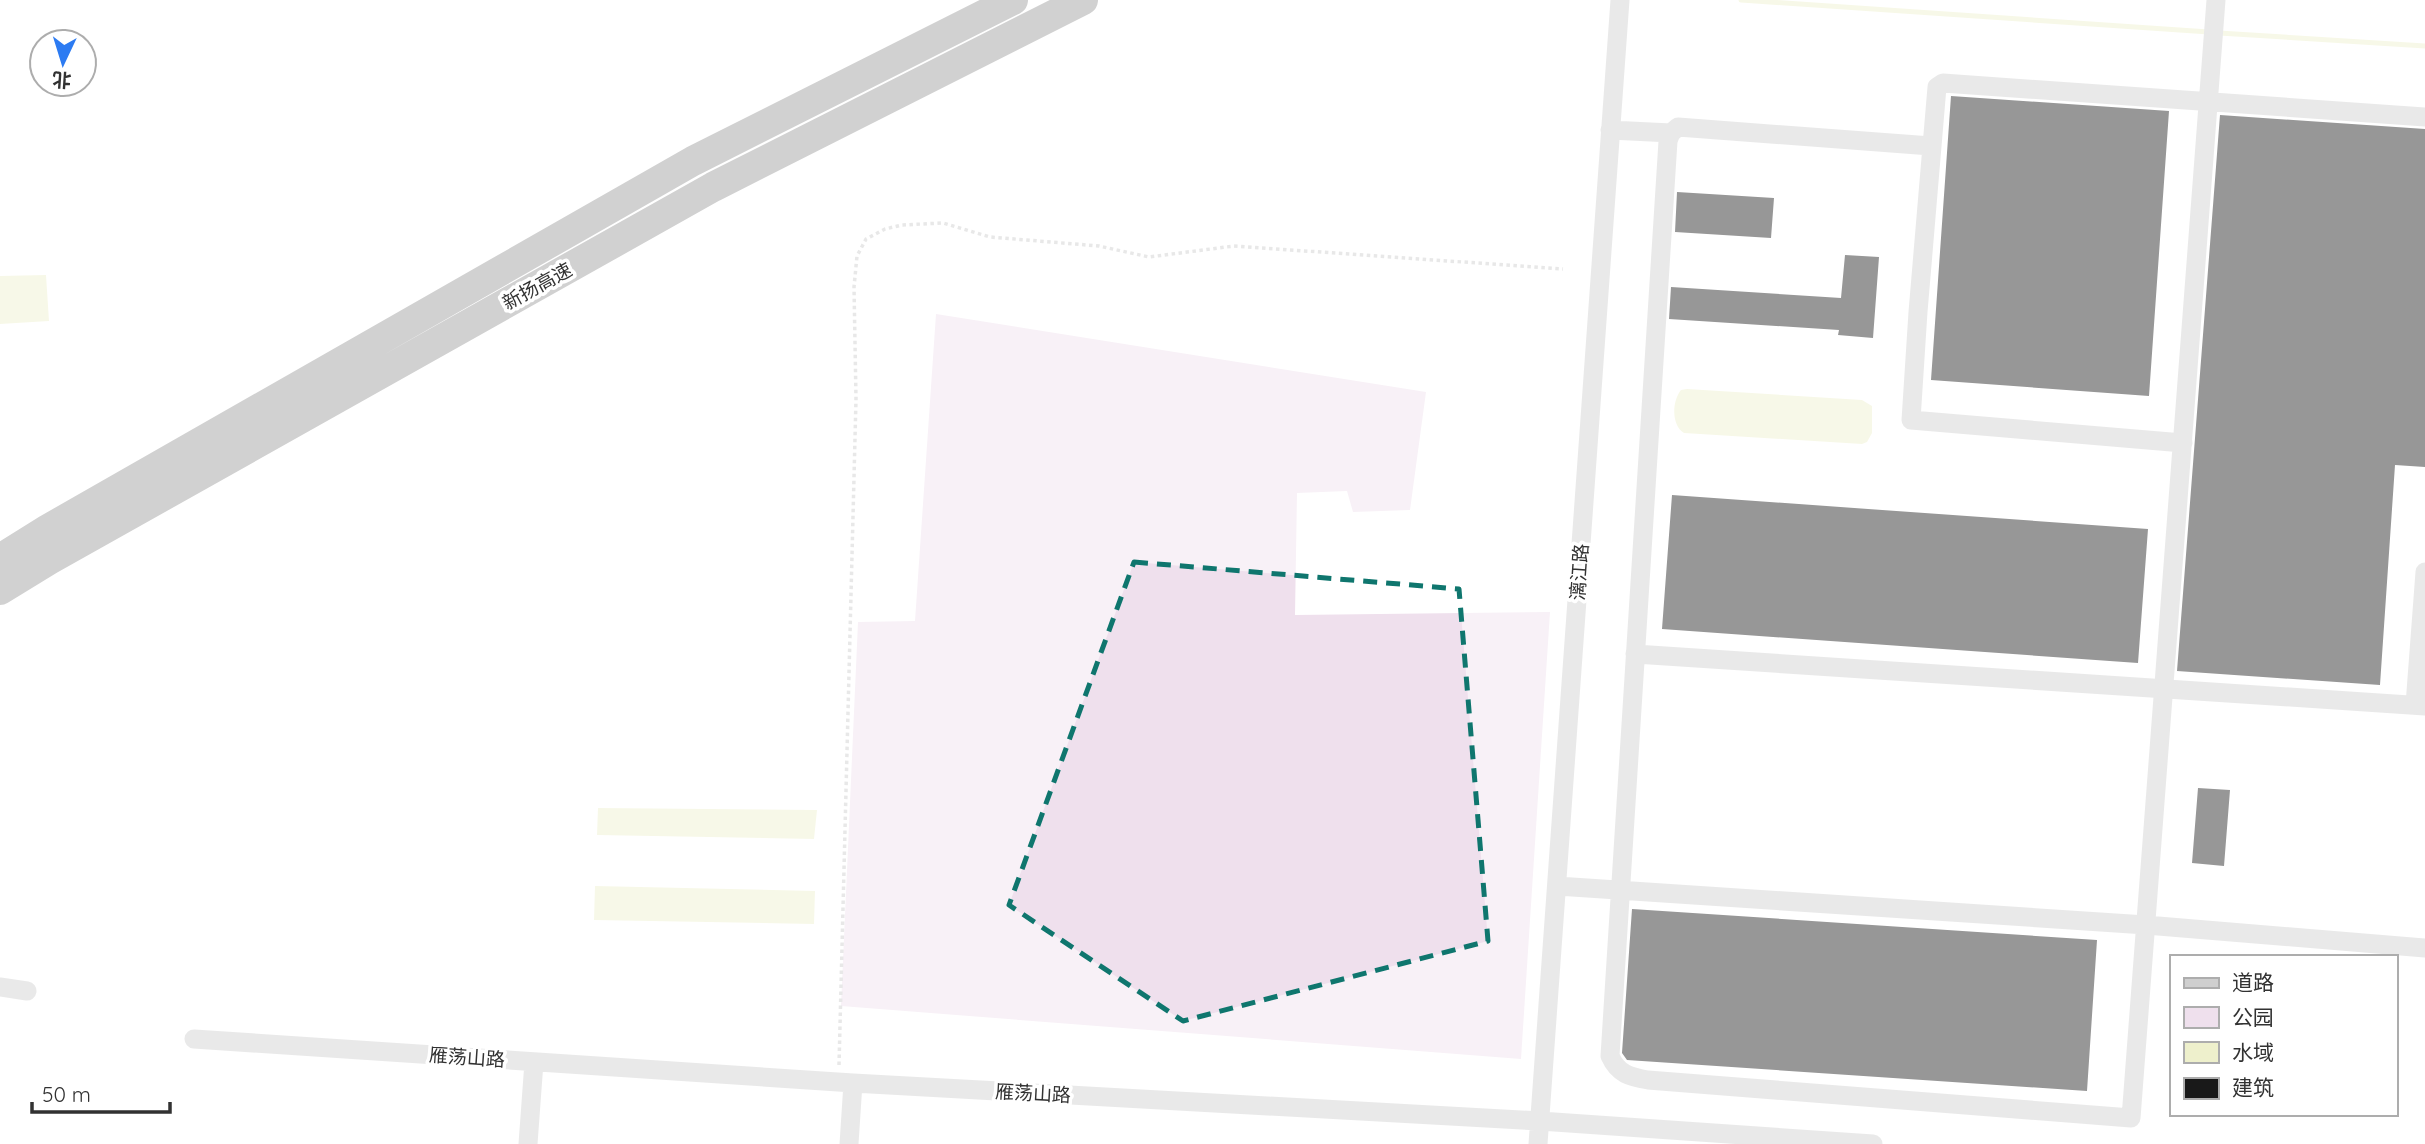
<svg xmlns="http://www.w3.org/2000/svg" width="2425" height="1144" font-family="Quicksand,'Noto Sans SC',sans-serif">
<style>
.green{fill:#efe0ed}
.water{fill:#eef0cc}
.lines{fill:none;stroke-linecap:round;stroke-linejoin:round}
.stream{stroke:#eef0cc;stroke-width:5}
.building{fill:#191919}
.path{stroke:#ccc;stroke-width:3.5;stroke-dasharray:3.5 3.5;stroke-linecap:butt}
.minor{stroke:#cfcfcf;stroke-width:19}
.highway{stroke:#999;stroke-width:30}
.marked{fill:none;stroke:#0f766e;stroke-width:5;stroke-dasharray:14 9;stroke-linejoin:round}
.labels{text-anchor:middle;dominant-baseline:central;stroke-width:7;stroke-linejoin:round;paint-order:stroke}
.street-label{font-size:19px;fill:#323232;stroke:#fff}
</style>
<rect width="100%" height="100%" fill="#fff"/>
<path class="green" d="M936,314L1426,392L1410,510L1353,512L1347,491L1297,493L1295,615L1550,612L1521,1059L841,1006L858,622L915,621Z"/>
<path class="water" d="M46,275L49,321L0,324V276Z
M1687,389L1862,400L1872,406V433L1867,442L1862,444L1684,433C1671,425 1672,401 1681,390Z
M598,808L817,810L814,839L597,835Z
M595,886L815,891L814,924L594,920Z"/>
<g class="lines">
<path class="stream" d="M1741,0L2209,32
M2219,33L2425,46"/>
</g>
<path class="building" d="M1951,96L2169,111L2149,396L1931,380Z
M2220,115L2425,129V467L2395,465L2380,685L2177,671Z
M1677,192L1774,198L1771,238L1675,232Z
M1845,255L1879,257L1873,338L1838,335L1839,330L1669,319L1671,287L1841,298Z
M1672,495L2148,529L2138,663L1662,629Z
M2198,788L2230,790L2224,866L2192,863Z
M1632,909L2097,940L2087,1091L1627,1060L1622,1053Z"/>
<g class="lines">
<path class="path" d="M839,1065L856,399L854,287L857,256L866,239L885,229L902,225L943,223L990,237L1099,246L1149,257L1234,246L1563,269"/>
<path class="minor" d="M1610,130L1671,133
M1931,146L1678,127L1671,133L1668,141L1610,1056C1618,1074 1630,1077 1648,1080L2131,1118L2216,0
M2183,443L1911,420L1918,312L1937,87L1943,83L2425,117
M1635,654L2425,706
M2415,705L2425,572
M1557,886L2146,925L2425,948
M0,987L27,991
M194,1039L853,1083L1540,1121L1873,1144
M528,1144L534,1062
M849,1144L853,1083
M1538,1144L1620,0"/>
<path class="highway" d="M0,559L48,529L693,161L1013,0
M0,590L49,560L713,187L1083,0"/>
</g>
<path d="M0 0H2425V1144H0ZM1134,562L1459,589L1488,941L1183,1021L1009,905Z" fill="#fff" fill-opacity=".55" fill-rule="evenodd"/>
<path class="marked" d="M1134,562L1459,589L1488,941L1183,1021L1009,905Z"/>
<g class="labels">
<g class="street-label">
<text transform="translate(537 286) rotate(-29)">新扬高速</text>
<text transform="translate(1579 572) rotate(-86)">漓江路</text>
<text transform="translate(467 1057) rotate(4)">雁荡山路</text>
<text transform="translate(1033 1093) rotate(3)">雁荡山路</text>
</g>
</g>
<rect x="2170" y="955" width="228" height="161" fill="#ffffff" stroke="#adadad" stroke-width="2"/>
<rect x="2184" y="978" width="35" height="10" fill="#cfcfcf" stroke="#adadad" stroke-width="2"/>
<text x="2232" y="990" font-size="21" fill="#323232">道路</text>
<rect x="2184" y="1007" width="35" height="21" fill="#efe0ed" stroke="#adadad" stroke-width="2"/>
<text x="2232" y="1025" font-size="21" fill="#323232">公园</text>
<rect x="2184" y="1042" width="35" height="21" fill="#eef0cc" stroke="#adadad" stroke-width="2"/>
<text x="2232" y="1060" font-size="21" fill="#323232">水域</text>
<rect x="2184" y="1078" width="35" height="21" fill="#191919" stroke="#adadad" stroke-width="2"/>
<text x="2232" y="1095" font-size="21" fill="#323232">建筑</text>
<g transform="translate(63 63) rotate(184)"><circle r="33" fill="#ffffff" stroke="#adadad" stroke-width="2"/>
<path d="M0-5L12 26L0 18L-12 26Z" fill="#2c7bf2"/>
<text y="-10" font-size="19" font-weight="bold" text-anchor="middle" fill="#323232">北</text>
</g>
<path d="M32 1102v10h138v-10" fill="none" stroke="#323232" stroke-width="3.5"/>
<text x="42" y="1102" font-size="21" fill="#323232" stroke="#ffffff" stroke-width="5" paint-order="stroke">50 m</text>
</svg>
